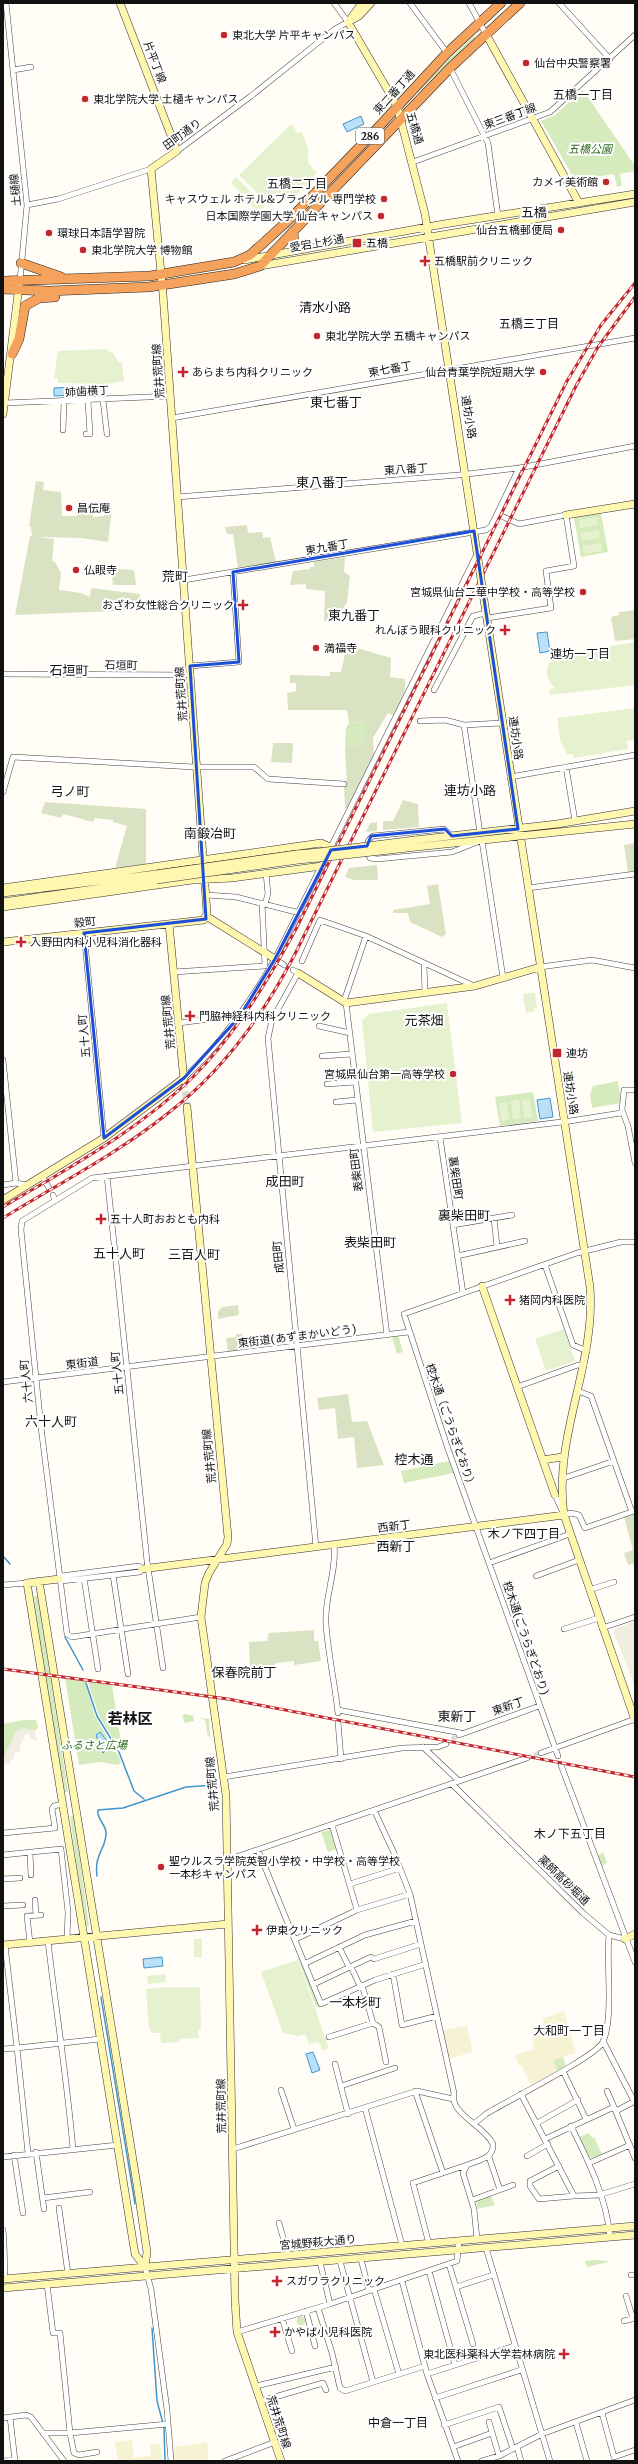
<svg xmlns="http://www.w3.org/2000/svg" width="638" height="2464" font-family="Merriweather,'Noto Sans JP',serif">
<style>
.farmland{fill:#f6f3d4}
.green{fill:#d5ebbd}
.cemetery{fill:#d9e3c4}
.pitch{fill:#e6f2cf}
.plaza{fill:#f1ede2}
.water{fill:#b9e0f7;stroke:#3f96cf}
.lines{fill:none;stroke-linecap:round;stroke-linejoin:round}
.stream{stroke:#3f96cf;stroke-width:1.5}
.street-tunnel{stroke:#dbdad3;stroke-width:5;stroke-dasharray:5 2.5;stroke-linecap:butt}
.secondary-tunnel{stroke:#dbdad3;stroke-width:7;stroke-dasharray:7 3.5;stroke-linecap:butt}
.street-casing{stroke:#444;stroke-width:6}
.secondary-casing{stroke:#333;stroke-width:8}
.highway-casing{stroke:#222;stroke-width:10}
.street{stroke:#fff;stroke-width:5}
.secondary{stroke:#fff6b0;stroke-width:7}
.highway{stroke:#f5a25d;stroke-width:9}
.rail-casing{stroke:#c4262e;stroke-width:3}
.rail{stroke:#fff;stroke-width:1.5;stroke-dasharray:4.5;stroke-linecap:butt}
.secondary-bridge-casing{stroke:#333;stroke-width:8;stroke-linecap:butt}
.secondary-bridge{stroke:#fff6b0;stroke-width:7}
.marked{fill:none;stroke:#1d4ed8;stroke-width:3;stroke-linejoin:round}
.poi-dot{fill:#c4262e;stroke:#fff;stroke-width:1.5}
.labels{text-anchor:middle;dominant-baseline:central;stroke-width:4;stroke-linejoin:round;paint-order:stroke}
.shield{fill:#fff;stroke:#585858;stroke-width:1}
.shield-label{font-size:10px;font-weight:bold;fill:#111}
.poi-label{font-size:11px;fill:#111;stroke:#fff;text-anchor:start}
.street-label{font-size:11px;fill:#111;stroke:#fff}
.park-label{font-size:11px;font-style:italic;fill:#2f6b1f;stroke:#fff}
.neighbourhood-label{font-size:12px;fill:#111;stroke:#fff}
.quarter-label{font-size:13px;fill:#111;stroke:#fff}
.district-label{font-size:15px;font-weight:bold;fill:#111;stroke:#fff}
</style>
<rect width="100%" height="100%" fill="#fffdf5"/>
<path class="farmland" d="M564,2011L576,2053L553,2060L557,2071L531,2085L522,2066L518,2065L515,2055L534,2049L532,2036L545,2032L543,2019Z
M467,2026L473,2052L448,2059L443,2033L444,2030Z
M132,2440L134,2458L151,2456L150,2445L160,2444L162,2461H118L115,2442Z
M207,2442L209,2461H174L173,2447Z"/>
<path class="green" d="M474,36L475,38L413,97L430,77Z
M583,90L635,166V171L620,174L622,186L617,187L614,174L575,180L541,121L555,115Z
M601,513L608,552L581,557L574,518Z
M366,722L365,744L345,746L346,728L349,723Z
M618,1081L621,1103L592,1108L590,1094L593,1086Z
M533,1092L538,1121L500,1126L495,1097Z
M398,1335L403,1352L397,1354L392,1337Z
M449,1461L454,1473L404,1483L401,1471Z
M34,1596H38L68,1792H63L39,1644Z
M65,1678L85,1681L95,1716L120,1759L121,1763L118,1765L100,1762L79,1765Z
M88,1682L112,1685L121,1742L118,1747L99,1716Z
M185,1714L195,1716L193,1717L194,1721L185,1723L182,1716Z
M199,1718L209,1719L210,1736L208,1737L205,1720Z
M24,1720H36L38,1727L35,1731L24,1728L16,1732L3,1759V1724Z
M74,1816L89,1926L85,1927L70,1817Z
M331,1830L337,1849L328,1852L321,1832Z
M603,1852L607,1863L600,1867L597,1857Z
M301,1957L319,2006L316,2007L298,1958Z
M563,2057L566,2065L557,2071L553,2060Z
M589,2133L592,2138L594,2137L602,2154L592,2158L589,2157L579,2137Z
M491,2196L495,2205L478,2209L476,2201Z
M595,2260L608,2261V2262L587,2267L585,2261Z
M296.5 2321a4.5 4.5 0 1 1 9 0a4.5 4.5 0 1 1-9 0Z"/>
<path class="cemetery" d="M36,481L44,482L43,490L61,492L62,516H77L78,510L93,512V517L104,516V512L112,508L108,542L81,538L39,537L54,539L52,561L55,562L61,573L59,590L81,593L90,597L91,588L140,594L139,610L15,615L30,536H32L31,527L29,526Z
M247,525L248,533L262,532L263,538L270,537L276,562L238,569L233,534H227L225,527Z
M345,557L344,572L350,576L347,602L343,609L339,608L334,621H324L325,591L306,589V584L290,585L293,571L310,569V567H314V562Z
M107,568L134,570L136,585H113L112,575H107Z
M635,610V639L615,641L611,617L619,615V612Z
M347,645L391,658L390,677L405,679V690L395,716L388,713L373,738L374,758L348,808H345L344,786H347L345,746L364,744L366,722L349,723L347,710H288L287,693L296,691V683H290V675L330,676V672H341Z
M273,743H293L292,763L271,762Z
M403,800L418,804L419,827L383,830V821H393Z
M45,802L146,809V864L115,868L127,826L113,822V820L95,818L93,822L63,814L61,818L41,813Z
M377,822V831L366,832L370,823Z
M635,843V871L628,872L624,845Z
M377,865L378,880H354L345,877L349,868Z
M438,884L446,934L442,937L410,922L408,913H393V910L430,904L427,886Z
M238,1305L239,1315L218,1319V1312L222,1307Z
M236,1334H243L244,1351L228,1353L226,1338L236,1337Z
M348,1394L352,1422L367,1421L384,1465L357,1468L354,1437L338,1439L335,1408L319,1410L317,1398Z
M635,1513V1563L628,1565L624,1553L633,1550L624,1517Z
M314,1630V1641H318L321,1661L294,1665V1661L276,1663L274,1669L250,1670L249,1642L267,1641L269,1633Z"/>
<path class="pitch" d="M291,124L298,133L302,132L308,148V163L317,173L296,195L275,198L269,204L239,175Z
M236,177L250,191L244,196L231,183Z
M252,194L265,207L259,213L246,200Z
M105,349L113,353L118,362H122L124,381L107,384L58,383V378H54L58,351Z
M597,517L598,525L580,528L579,520Z
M599,530L600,538L582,541L581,533Z
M601,543L603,551L584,554L583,546Z
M635,642V685L550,695L549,689L555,688C544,679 545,665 555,655Z
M635,708V740L627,741L628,749L574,758L572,754H567L560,740L557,718Z
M535,993L537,1008H534L535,1011L526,1013L523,994Z
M447,1003L462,1123L373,1132L362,1021L369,1014Z
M530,1099L532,1117L524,1118L522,1100Z
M519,1100L521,1118L513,1119L511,1101Z
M507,1102L509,1120L501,1121L499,1103Z
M564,1329L575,1361L546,1371L535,1339Z
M194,1939H202V1957H194Z
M298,1960L329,2048L322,2051L320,2044L316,2042L309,2044L305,2034L299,2036L283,2033L261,1972Z
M165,1974L166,1982L148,1984L147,1976Z
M169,1987H200L201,2030H198L199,2038L180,2039L179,2042L161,2043L160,2033H152L149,2029L146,1989Z"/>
<path class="plaza" d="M635,1621V1687L613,1630Z
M24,1728L35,1731L37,1741L30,1738L29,1734L24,1735V1739L20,1745V1751L14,1754V1759L11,1760V1763L3,1764V1759L16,1732Z"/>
<path class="water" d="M361,116L364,124L347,132L343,124Z
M74,387V395L54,396V388Z
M547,632L550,651L540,653L537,633Z
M550,1098L553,1117L540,1119L537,1100Z
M100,1732L107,1741L106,1750L103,1753L96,1735Z
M162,1957L163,1966L144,1968L143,1959Z
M313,2052L320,2070L312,2073L306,2054Z"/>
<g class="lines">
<path class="stream" d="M3,1556L10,1564
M65,1637L83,1670
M86,1683L97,1716L119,1752L134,1791L144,1799
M97,1876C94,1853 106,1850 106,1833C106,1824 96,1819 98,1810L123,1808L186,1787L216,1785
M101,1997L135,2204
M152,2328L157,2401L164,2427L165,2461"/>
<path class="street-tunnel" d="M446,1744L457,1736
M527,1758L541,1753"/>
<path class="secondary-tunnel" d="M184,1081L187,1107"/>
<g class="street-casing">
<path id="street" d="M6,3L27,205L20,280
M410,3L447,53
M469,3L486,34
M559,3L610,59
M450,68L488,143L498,216
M13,70L31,67
M177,151L251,96L335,29L348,22L334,3
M413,162L550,112L635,35
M27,205L58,199L151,169
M103,400L107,434
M5,403L171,396
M172,418L635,338
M63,430L64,402
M86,434H90L88,401
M177,497L459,475L519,468L635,446
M497,514L519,468
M184,580L486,530L491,526L497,514L519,524L566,515L574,566L546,571L551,608L487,618
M190,666L239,662L233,572
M3,674L191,675
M434,690L473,616L486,613
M420,721L445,720L464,725L502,723
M464,725L480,833
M566,767L575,821
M510,777L635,755
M3,792L13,757L194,767H254L268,779L344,784
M452,836L444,829L373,836C365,841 366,851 370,858L377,859L452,852L480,841
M482,841L503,978
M528,888L635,874
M206,895L236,897L300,913
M265,904L268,894L266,873
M84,933L104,1138
M275,959L284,965
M302,961L320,920L366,936L474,986
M424,964L425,993
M540,967L592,960L635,968
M293,970L298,973L272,1020L268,1038L316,1547
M174,972L265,966L262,903
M344,1001L366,936
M346,1003L387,1335
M179,1023L224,1017
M319,1026L350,1033
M322,1056L352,1054
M3,1060L16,1183
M184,1078C221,1044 250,1003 275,959L477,554
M327,1084L355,1082
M635,1090H624L622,1110L628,1126L635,1163
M336,1102L357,1100
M440,1137L463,1293
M42,1176L49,1188
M107,1176L147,1561L163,1668
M3,1185L16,1183L27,1185
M53,1195L55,1200
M494,1219L497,1246
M453,1225L512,1215
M457,1256L525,1241
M545,1265L573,1345L587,1351
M3,1382L408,1332
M517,1387L578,1365H584
M578,1391L591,1396L632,1512
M561,1479L614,1461
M555,1495L564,1515L571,1513L579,1515L585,1528L634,1511
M334,1545C337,1571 324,1598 326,1624C328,1654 335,1684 338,1713
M489,1563L570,1534
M139,1566L142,1569L140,1572L61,1581L59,1579L61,1576Z
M113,1575L128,1674
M536,1576L579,1560
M84,1578L98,1669
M3,1585L27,1583
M589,1590L614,1582
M201,1617L72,1637L67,1634L41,1427L21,1230L22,1221L92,1178L570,1121L621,1113L622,1110
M602,1628L635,1617
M564,1629L599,1618
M338,1710L461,1733
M338,1722L341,1759
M459,1735L539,1706
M423,1747L459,1781
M541,1753L635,1719
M558,1756L447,1446L404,1314L577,1253L621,1242H635
M561,1765L635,1962
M224,1777L402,1748L438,1747L446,1744
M452,1784L583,1913L609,1935L625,1939
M374,1810L394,1853L410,1894L454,2093C449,2114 484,2125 493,2144C494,2159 478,2160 467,2165L463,2173L474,2209L477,2239
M332,1825L357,1910
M3,1833L55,1828L52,1809L54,1806L62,1804
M258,1850L321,2004L375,1980L426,1964
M30,1853L31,1875
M3,1855L61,1849L68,1912L67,1939
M227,1860L527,1758
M3,1879L20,1878
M350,1884L400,1868
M35,1900L36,1915
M3,1906L23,1905
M296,1939L357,1910L410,1894
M48,1941C56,2011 67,2079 73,2149
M30,1943L27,1916L41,1915
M5,1945L17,2048L100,2039
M339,1947L349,1967
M374,1959L421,1944
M306,1963L365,1935L416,1921
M351,1967L360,1986
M393,1974L402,2025L437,2016
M314,1984L371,1957
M362,1985L373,2023L379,2027L386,2062
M329,2037L373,2023
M603,2041L634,2101
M3,2049L17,2048L28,2153
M335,2064L348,2114
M563,2071L586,2119
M341,2086L395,2068
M281,2090L294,2129
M415,2091L443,2173
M607,2091L614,2107
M521,2094L574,2196L599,2195L635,2184
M365,2108L402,2245
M616,2111L635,2101
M475,2123L486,2114C505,2102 597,2056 603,2042C614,2016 606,1965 609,1935
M537,2123L578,2100
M571,2126C588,2160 607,2199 610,2237
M545,2139L614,2107L635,2158
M233,2149L417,2091L453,2099
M36,2152L44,2209
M14,2155L23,2213
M527,2156L548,2144
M3,2157L118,2145
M489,2157L500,2190
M589,2163L630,2145
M559,2166L530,2181V2186L539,2199L574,2196
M43,2198L90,2192
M472,2200L513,2185
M59,2208L68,2274
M279,2223L288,2255
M3,2230C5,2247 4,2262 5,2279
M429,2244L413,2183L467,2165
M486,2248L550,2461
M361,2259L369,2291
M340,2261L373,2382
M320,2262L330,2304
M449,2264L473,2344
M145,2267L151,2289L167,2410L171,2461
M429,2271L455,2365
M631,2275H635
M402,2281L427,2374L458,2461
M47,2284L53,2333H60L70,2433L74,2453L79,2455L97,2452
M456,2287L493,2275
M374,2289L399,2374
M626,2296L633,2319
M318,2308L332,2353L340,2388L345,2391L425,2366
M306,2311L315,2346
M282,2318L292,2351
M624,2321L635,2318
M237,2332L330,2304L457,2261L459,2241
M427,2374L514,2346
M256,2386L336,2367
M435,2398L521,2370
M261,2401L323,2383L326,2390
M602,2413L614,2457L635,2450
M10,2417L15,2461
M3,2418L26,2415L31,2417L64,2461
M489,2422L499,2456
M576,2423L587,2461
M444,2425L499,2407L513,2449
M43,2433H70L168,2424
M453,2447L492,2433
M517,2447L521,2461
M3,2461L15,2460
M225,2461L275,2442
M482,2461L499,2456L542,2434L635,2400"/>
</g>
<g class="secondary-casing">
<path id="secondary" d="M348,22L397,106L425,214L480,572
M348,22L359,16L371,3
M348,22L362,3
M486,34L579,203
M244,260L444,224L635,194
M260,266L635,202
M3,414L19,286
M566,515L635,504
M482,587L590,1287C596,1366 553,1435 564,1515L635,1720
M415,840L557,824L635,811
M416,847L635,824
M297,854L319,852
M298,860L319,858
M3,888L321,843L332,848
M3,893L156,874
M3,902L157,880
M3,907L192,880L232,878L322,866
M206,916L275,959
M169,924L184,1081
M3,942L204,920L207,913L163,294L151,169L177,151L120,3
M298,973L346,1003L475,986L540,967
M187,1107L228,1537L227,1544L209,1573L205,1583L201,1617L226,1795L235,2300L237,2332L281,2461
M3,1200L104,1138L184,1078
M482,1286L555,1495
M543,1460L562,1457
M142,1569L564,1515
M59,1579L27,1583L135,2254L145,2267
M39,1581L138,2191L147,2252L145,2267
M625,1939L635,1934
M3,1945L228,1924
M3,2279L635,2226
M3,2288L635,2235"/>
</g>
<g class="highway-casing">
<path id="highway" d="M293,231L294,243L300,249
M21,263L61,277
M3,281L150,276L234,262L250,255L291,218L373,133L447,53L501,3
M3,289L49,291L149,287L234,274L260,266L450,68L520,3
M12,354L19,339L25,306L39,298L55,297"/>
</g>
<use href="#street" class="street"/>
<use href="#secondary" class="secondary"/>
<use href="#highway" class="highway"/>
<g class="rail-casing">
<path id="rail" d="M3,1207C68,1168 138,1131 193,1077C236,1034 267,982 296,929L567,381L601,325L635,283
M3,1218C58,1184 117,1154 167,1114C222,1072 264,1014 295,954L577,384L598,347L635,297
M3,1669L228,1699L635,1777"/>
</g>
<use href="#rail" class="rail"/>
<g class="secondary-bridge-casing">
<path id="secondary-bridge" d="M480,572L482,587
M319,852L415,840
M319,858L416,847
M156,874L297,854
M157,880L298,860"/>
</g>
<use href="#secondary-bridge" class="secondary-bridge"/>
</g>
<path class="marked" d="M474,531L518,829L452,836L445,829L371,836L367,846L331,850L275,959L240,1016L184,1078L104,1138L84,933L206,919L190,666L239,662L233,572Z"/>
<g class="poi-dot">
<circle cx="224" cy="35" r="4"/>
<circle cx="526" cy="63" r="4"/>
<circle cx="85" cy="99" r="4"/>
<circle cx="606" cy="182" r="4"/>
<circle cx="384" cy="199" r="4"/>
<circle cx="381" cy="216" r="4"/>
<circle cx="561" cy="230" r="4"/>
<circle cx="49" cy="233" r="4"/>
<rect x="352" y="238" width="10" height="10" rx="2"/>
<circle cx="83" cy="250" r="4"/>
<path d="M423 255h4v4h4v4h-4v4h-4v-4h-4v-4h4z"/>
<circle cx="317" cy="336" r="4"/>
<path d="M181 366h4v4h4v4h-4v4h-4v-4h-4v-4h4z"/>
<circle cx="543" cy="372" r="4"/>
<circle cx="69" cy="508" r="4"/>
<circle cx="76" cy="570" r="4"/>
<circle cx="583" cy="592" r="4"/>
<path d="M241 599h4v4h4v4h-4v4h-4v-4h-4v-4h4z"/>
<path d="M503 624h4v4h4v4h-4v4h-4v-4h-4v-4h4z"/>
<circle cx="316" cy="648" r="4"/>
<path d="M19 936h4v4h4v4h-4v4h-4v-4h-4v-4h4z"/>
<path d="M188 1010h4v4h4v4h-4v4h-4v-4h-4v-4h4z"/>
<rect x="552" y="1048" width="10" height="10" rx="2"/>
<circle cx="453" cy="1074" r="4"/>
<path d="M99 1213h4v4h4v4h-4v4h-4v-4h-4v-4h4z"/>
<path d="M508 1294h4v4h4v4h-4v4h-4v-4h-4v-4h4z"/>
<circle cx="161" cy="1867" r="4"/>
<path d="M255 1924h4v4h4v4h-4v4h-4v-4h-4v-4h4z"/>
<path d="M275 2275h4v4h4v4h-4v4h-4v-4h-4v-4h4z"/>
<path d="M273 2326h4v4h4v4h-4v4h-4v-4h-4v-4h4z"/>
<path d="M562 2348h4v4h4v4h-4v4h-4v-4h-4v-4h4z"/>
</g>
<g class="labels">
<rect class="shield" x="356" y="128" width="28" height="16" rx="3"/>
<g class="shield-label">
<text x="370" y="136">286</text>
</g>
<g class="poi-label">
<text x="232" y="35">東北大学 片平キャンパス</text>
<text x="534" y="63">仙台中央警察署</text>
<text x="93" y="99">東北学院大学 土樋キャンパス</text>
<text x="598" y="182" text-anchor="end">カメイ美術館</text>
<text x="376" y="199" text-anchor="end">キャスウェル ホテル&amp;ブライダル 専門学校</text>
<text x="373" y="216" text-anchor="end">日本国際学園大学 仙台キャンパス</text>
<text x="553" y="230" text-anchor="end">仙台五橋郵便局</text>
<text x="57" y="233">環球日本語学習院</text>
<text x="366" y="243">五橋</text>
<text x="91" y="250">東北学院大学 博物館</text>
<text x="434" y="261">五橋駅前クリニック</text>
<text x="325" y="336">東北学院大学 五橋キャンパス</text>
<text x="192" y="372">あらまち内科クリニック</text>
<text x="535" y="372" text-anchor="end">仙台青葉学院短期大学</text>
<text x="77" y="508">昌伝庵</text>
<text x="84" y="570">仏眼寺</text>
<text x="575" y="592" text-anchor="end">宮城県仙台二華中学校・高等学校</text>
<text x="234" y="605" text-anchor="end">おざわ女性総合クリニック</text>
<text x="496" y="630" text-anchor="end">れんぼう眼科クリニック</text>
<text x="324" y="648">満福寺</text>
<text x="30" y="942">入野田内科小児科消化器科</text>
<text x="199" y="1016">門脇神経科内科クリニック</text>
<text x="566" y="1053">連坊</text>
<text x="445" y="1074" text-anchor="end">宮城県仙台第一高等学校</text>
<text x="110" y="1219">五十人町おおとも内科</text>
<text x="519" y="1300">猪岡内科医院</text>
<text x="169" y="1861">聖ウルスラ学院英智小学校・中学校・高等学校<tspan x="169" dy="13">一本杉キャンパス</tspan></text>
<text x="266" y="1930">伊東クリニック</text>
<text x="286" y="2281">スガワラクリニック</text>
<text x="284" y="2332">かやば小児科医院</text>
<text x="555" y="2354" text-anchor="end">東北医科薬科大学若林病院</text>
</g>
<g class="street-label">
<text transform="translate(155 62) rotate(69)">片平丁線</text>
<text transform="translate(394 92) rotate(-48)">東二番丁通</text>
<text transform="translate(510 116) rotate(-20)">東三番丁線</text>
<text transform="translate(415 128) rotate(74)">五橋通</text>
<text transform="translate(182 134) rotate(-36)">田町通り</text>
<text transform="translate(15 190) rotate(-95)">土樋線</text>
<text transform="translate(317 243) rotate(-10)">愛宕上杉通</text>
<text transform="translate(390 369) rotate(-10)">東七番丁</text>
<text transform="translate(158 371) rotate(-94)">荒井荒町線</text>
<text transform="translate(87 391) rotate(-3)">姉歯横丁</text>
<text transform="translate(469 417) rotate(81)">連坊小路</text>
<text transform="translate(406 469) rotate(-4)">東八番丁</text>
<text transform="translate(327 547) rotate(-10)">東九番丁</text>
<text transform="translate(121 665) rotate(1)">石垣町</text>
<text transform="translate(181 694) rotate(-94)">荒井荒町線</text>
<text transform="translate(516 738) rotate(82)">連坊小路</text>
<text transform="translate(85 922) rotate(-7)">穀町</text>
<text transform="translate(168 1022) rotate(-96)">荒井荒町線</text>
<text transform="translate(84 1036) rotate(-95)">五十人町</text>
<text transform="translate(571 1093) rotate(81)">連坊小路</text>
<text transform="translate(356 1170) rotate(-97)">表柴田町</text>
<text transform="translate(456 1178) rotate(82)">裏柴田町</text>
<text transform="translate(278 1257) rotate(-95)">成田町</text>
<text transform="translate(297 1336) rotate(-7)">東街道(あずまかいどう)</text>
<text transform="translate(82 1363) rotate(-7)">東街道</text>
<text transform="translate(117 1373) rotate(-96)">五十人町</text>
<text transform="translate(26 1381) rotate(-96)">六十人町</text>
<text transform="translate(451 1426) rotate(71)">椌木通（ごうらぎどおり）</text>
<text transform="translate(209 1456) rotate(-96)">荒井荒町線</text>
<text transform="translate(394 1526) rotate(-7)">西新丁</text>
<text transform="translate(526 1638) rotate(71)">椌木通(ごうらぎどおり)</text>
<text transform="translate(508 1706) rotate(-19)">東新丁</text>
<text transform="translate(212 1784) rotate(-95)">荒井荒町線</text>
<text transform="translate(564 1880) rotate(44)">薬師高砂堀通</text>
<text transform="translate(221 2106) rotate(-91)">荒井荒町線</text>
<text transform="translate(318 2242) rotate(-5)">宮城野萩大通り</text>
<text transform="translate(279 2422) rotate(72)">荒井荒町線</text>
</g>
<g class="park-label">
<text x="590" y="149">五橋公園</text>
<text x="94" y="1745">ふるさと広場</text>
</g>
<g class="neighbourhood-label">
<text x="583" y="94">五橋一丁目</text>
<text x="297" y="183">五橋二丁目</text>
<text x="529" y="323">五橋三丁目</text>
<text x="580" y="653">連坊一丁目</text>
<text x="524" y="1533">木ノ下四丁目</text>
<text x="570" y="1833">木ノ下五丁目</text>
<text x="569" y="2030">大和町一丁目</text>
<text x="398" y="2422">中倉一丁目</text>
</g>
<g class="quarter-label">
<text x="534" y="212">五橋</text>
<text x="325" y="307">清水小路</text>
<text x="336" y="402">東七番丁</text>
<text x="322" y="482">東八番丁</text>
<text x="175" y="576">荒町</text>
<text x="354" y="615">東九番丁</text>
<text x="69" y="670">石垣町</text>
<text x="470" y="790">連坊小路</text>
<text x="70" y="791">弓ノ町</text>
<text x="210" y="833">南鍛冶町</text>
<text x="424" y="1020">元茶畑</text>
<text x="285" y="1181">成田町</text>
<text x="464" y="1215">裏柴田町</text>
<text x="370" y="1242">表柴田町</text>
<text x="119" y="1253">五十人町</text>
<text x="194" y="1254">三百人町</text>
<text x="51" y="1421">六十人町</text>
<text x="414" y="1459">椌木通</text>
<text x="396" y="1546">西新丁</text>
<text x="244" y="1672">保春院前丁</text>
<text x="457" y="1716">東新丁</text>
<text x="355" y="2002">一本杉町</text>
</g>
<g class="district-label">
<text x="130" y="1718">若林区</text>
</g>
</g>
<rect width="638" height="2464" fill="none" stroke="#111111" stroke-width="8"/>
</svg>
